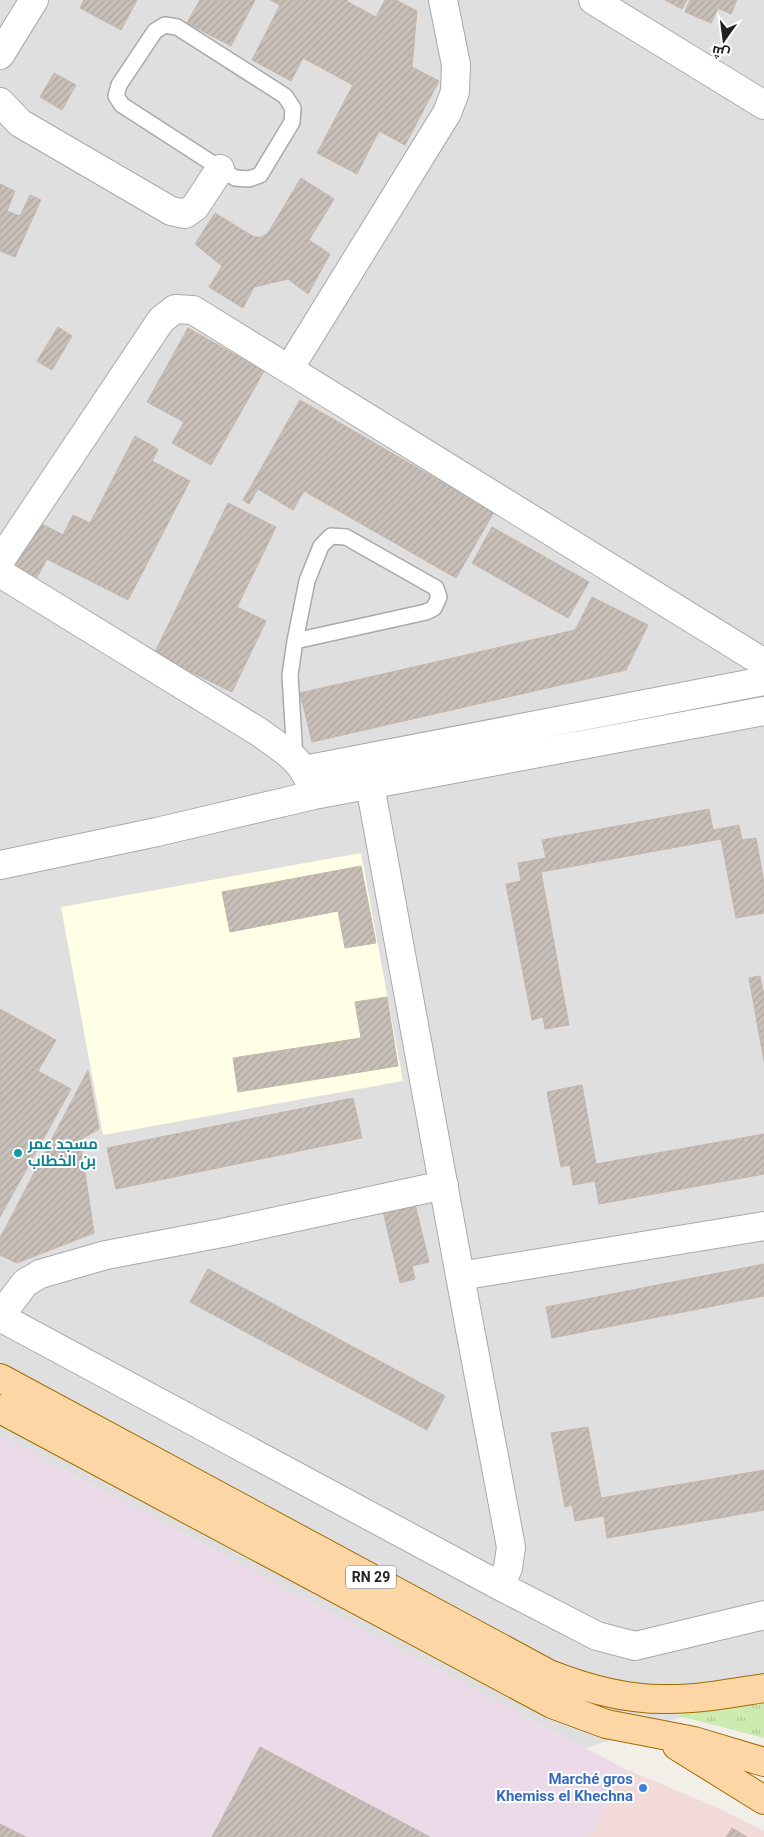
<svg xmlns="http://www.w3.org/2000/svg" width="764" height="1837" font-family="Roboto,Cairo,sans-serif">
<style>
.residential{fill:#e0dfdf}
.commercial{fill:#f2dad9}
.industrial{fill:#ebdbe8}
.education{fill:#ffffe5}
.grass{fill:url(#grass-tufts)}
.building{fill:url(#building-hatch);stroke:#c4b6ab}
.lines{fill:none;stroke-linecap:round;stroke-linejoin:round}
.service-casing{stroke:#a9a9a9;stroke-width:18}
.minor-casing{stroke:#a9a9a9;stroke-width:30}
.primary-casing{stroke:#a06b00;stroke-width:30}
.service{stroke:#fff;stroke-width:15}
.minor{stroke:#fff;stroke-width:28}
.primary{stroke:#fcd6a4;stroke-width:28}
.culture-dot{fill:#0f9aa8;stroke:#fff;stroke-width:2}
.shop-dot{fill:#3f7fe0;stroke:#fff;stroke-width:2}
.labels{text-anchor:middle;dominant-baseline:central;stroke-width:4;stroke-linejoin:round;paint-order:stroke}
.shield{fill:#fff;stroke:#646464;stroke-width:1}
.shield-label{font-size:14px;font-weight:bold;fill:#222}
.culture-label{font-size:15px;font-weight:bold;fill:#0d838f;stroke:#fff;text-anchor:start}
.shop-label{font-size:15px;font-weight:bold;fill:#366cbe;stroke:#fff;text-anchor:end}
</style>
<defs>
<pattern id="grass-tufts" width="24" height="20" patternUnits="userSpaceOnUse" patternTransform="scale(1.25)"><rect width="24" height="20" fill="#cdebb0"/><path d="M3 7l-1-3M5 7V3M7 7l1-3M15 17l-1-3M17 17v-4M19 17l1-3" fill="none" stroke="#b0c997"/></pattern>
<pattern id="building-hatch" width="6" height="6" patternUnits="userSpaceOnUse" patternTransform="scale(1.25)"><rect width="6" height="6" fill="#c7bfb8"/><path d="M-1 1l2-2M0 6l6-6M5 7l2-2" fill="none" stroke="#aba49e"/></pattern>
</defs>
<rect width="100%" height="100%" fill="#f2efe9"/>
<path class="residential" d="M0,0H764V1690L469,1786L0,1552Z"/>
<path class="commercial" d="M625,1769L716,1807L764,1831V1837H589Z"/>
<path class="industrial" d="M0,1435L625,1769L589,1837H0Z"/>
<path class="education" d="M361,853L403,1081L103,1135L61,907Z"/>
<path class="grass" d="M764,1703V1738L675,1715Z"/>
<path class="building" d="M84,0H137L121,30L80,8Z
M200,0H255L231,46L187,23Z
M270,0H347L348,2L376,17L385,0H396L417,11L412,67L439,81L405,145L379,131L357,174L317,153L353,85L303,58L291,81L252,60L280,5Z
M665,0H687L682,9Z
M690,0H737L731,14L718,8L711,23L685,12Z
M54,73L76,85L62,110L40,97Z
M301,178L334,199L309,240L330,254L308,294L288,279L254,287L243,308L209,287L222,266L195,244L215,213L254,237H262L268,233Z
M0,184L15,191L7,211L20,216L30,195L41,200L15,257L0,251Z
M58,327L72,336L52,370L37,361Z
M188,328L264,371L211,465L172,443L184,422L147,402Z
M300,400L494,512L456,578L304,491L293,510L258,489L249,504L243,500Z
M135,436L158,449L152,461L190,481L128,600L47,559L36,579L14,568L38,522L63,535L73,515L90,523Z
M228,503L276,527L237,607L266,621L232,692L154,654Z
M492,527L589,582L568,618L472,563Z
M592,597L648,625L626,670L312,742L300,693L575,630Z
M709,809L713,830L739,825L742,840L756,838L764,883V913L736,918L721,839L541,872L569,1025L545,1029L543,1017L532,1020L506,884L521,881L518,863L546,858L542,840Z
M361,866L376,943L345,948L338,911L230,932L222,892Z
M760,976L763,991H764V1061L749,978Z
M387,997L398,1066L238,1092L233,1058L361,1038L355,1002Z
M0,1009L56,1040L38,1071L71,1089L0,1217Z
M88,1070L99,1129L80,1140L94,1233L17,1263L0,1255V1238Z
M582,1085L596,1164L764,1134V1174L599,1204L595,1181L573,1185L570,1165L561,1167L547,1092Z
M353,1098L362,1138L116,1189L107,1148Z
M415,1204L429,1262L412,1266L415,1279L400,1283L383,1211Z
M764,1264V1296L552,1338L546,1307Z
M208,1269L445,1396L427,1430L190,1302Z
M588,1427L601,1498L764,1470V1510L607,1538L604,1516L575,1521L572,1505L565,1507L551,1433Z
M260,1747L430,1837H212Z
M0,1824L26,1837H0Z
M732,1828L747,1837H726Z"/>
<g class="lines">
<g class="service-casing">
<path id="service" d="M165,25L177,27L285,96L293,108L292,122L260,175L249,179L235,178L122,105L116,96L119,85L155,31Z
M295,641L426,612L434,608L439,597L436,588L346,537L331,536L321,546L307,581L295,641L290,675L295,758"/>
</g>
<g class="minor-casing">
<path id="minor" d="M593,0L764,105
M0,55L34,0
M0,102L20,123L171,211L185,214L195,207L220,169
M289,369L447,113L455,92L456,65L443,0
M0,561L161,320L175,309L193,310L764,663
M0,573L259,732C286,752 305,760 314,795L157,832L0,865
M304,770L764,681
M370,785L460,1276L764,1226
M314,795L764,711
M460,1276L511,1547L508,1568L500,1586
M0,1316L25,1283L40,1274L106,1255L222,1233L444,1185
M0,1317L500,1586L597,1636L635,1646L764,1615"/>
</g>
<g class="primary-casing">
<path id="primary" d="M0,1378L549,1674C587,1689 627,1700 668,1699C701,1699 732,1693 764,1688
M0,1409L552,1704L606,1724L694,1741L764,1762
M677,1746L764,1800"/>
</g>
<use href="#service" class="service"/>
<use href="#minor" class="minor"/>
<use href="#primary" class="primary"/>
</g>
<circle class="culture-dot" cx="18" cy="1153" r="5"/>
<circle class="shop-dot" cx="643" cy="1788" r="5"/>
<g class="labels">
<rect class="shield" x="346" y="1565.5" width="50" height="23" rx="4"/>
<g class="shield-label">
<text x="371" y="1577">RN 29</text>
</g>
<g class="culture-label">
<text x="28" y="1144">مسجد عمر<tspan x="28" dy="17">بن الخطاب</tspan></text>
</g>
<g class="shop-label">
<text x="633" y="1779">Marché gros<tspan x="633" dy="17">Khemiss el Khechna</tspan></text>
</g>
</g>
<g transform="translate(724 40) rotate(194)" stroke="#ffffff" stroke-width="4" paint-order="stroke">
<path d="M0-4L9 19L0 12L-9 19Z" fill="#222222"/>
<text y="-8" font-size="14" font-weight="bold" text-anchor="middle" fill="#222222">ش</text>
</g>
</svg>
